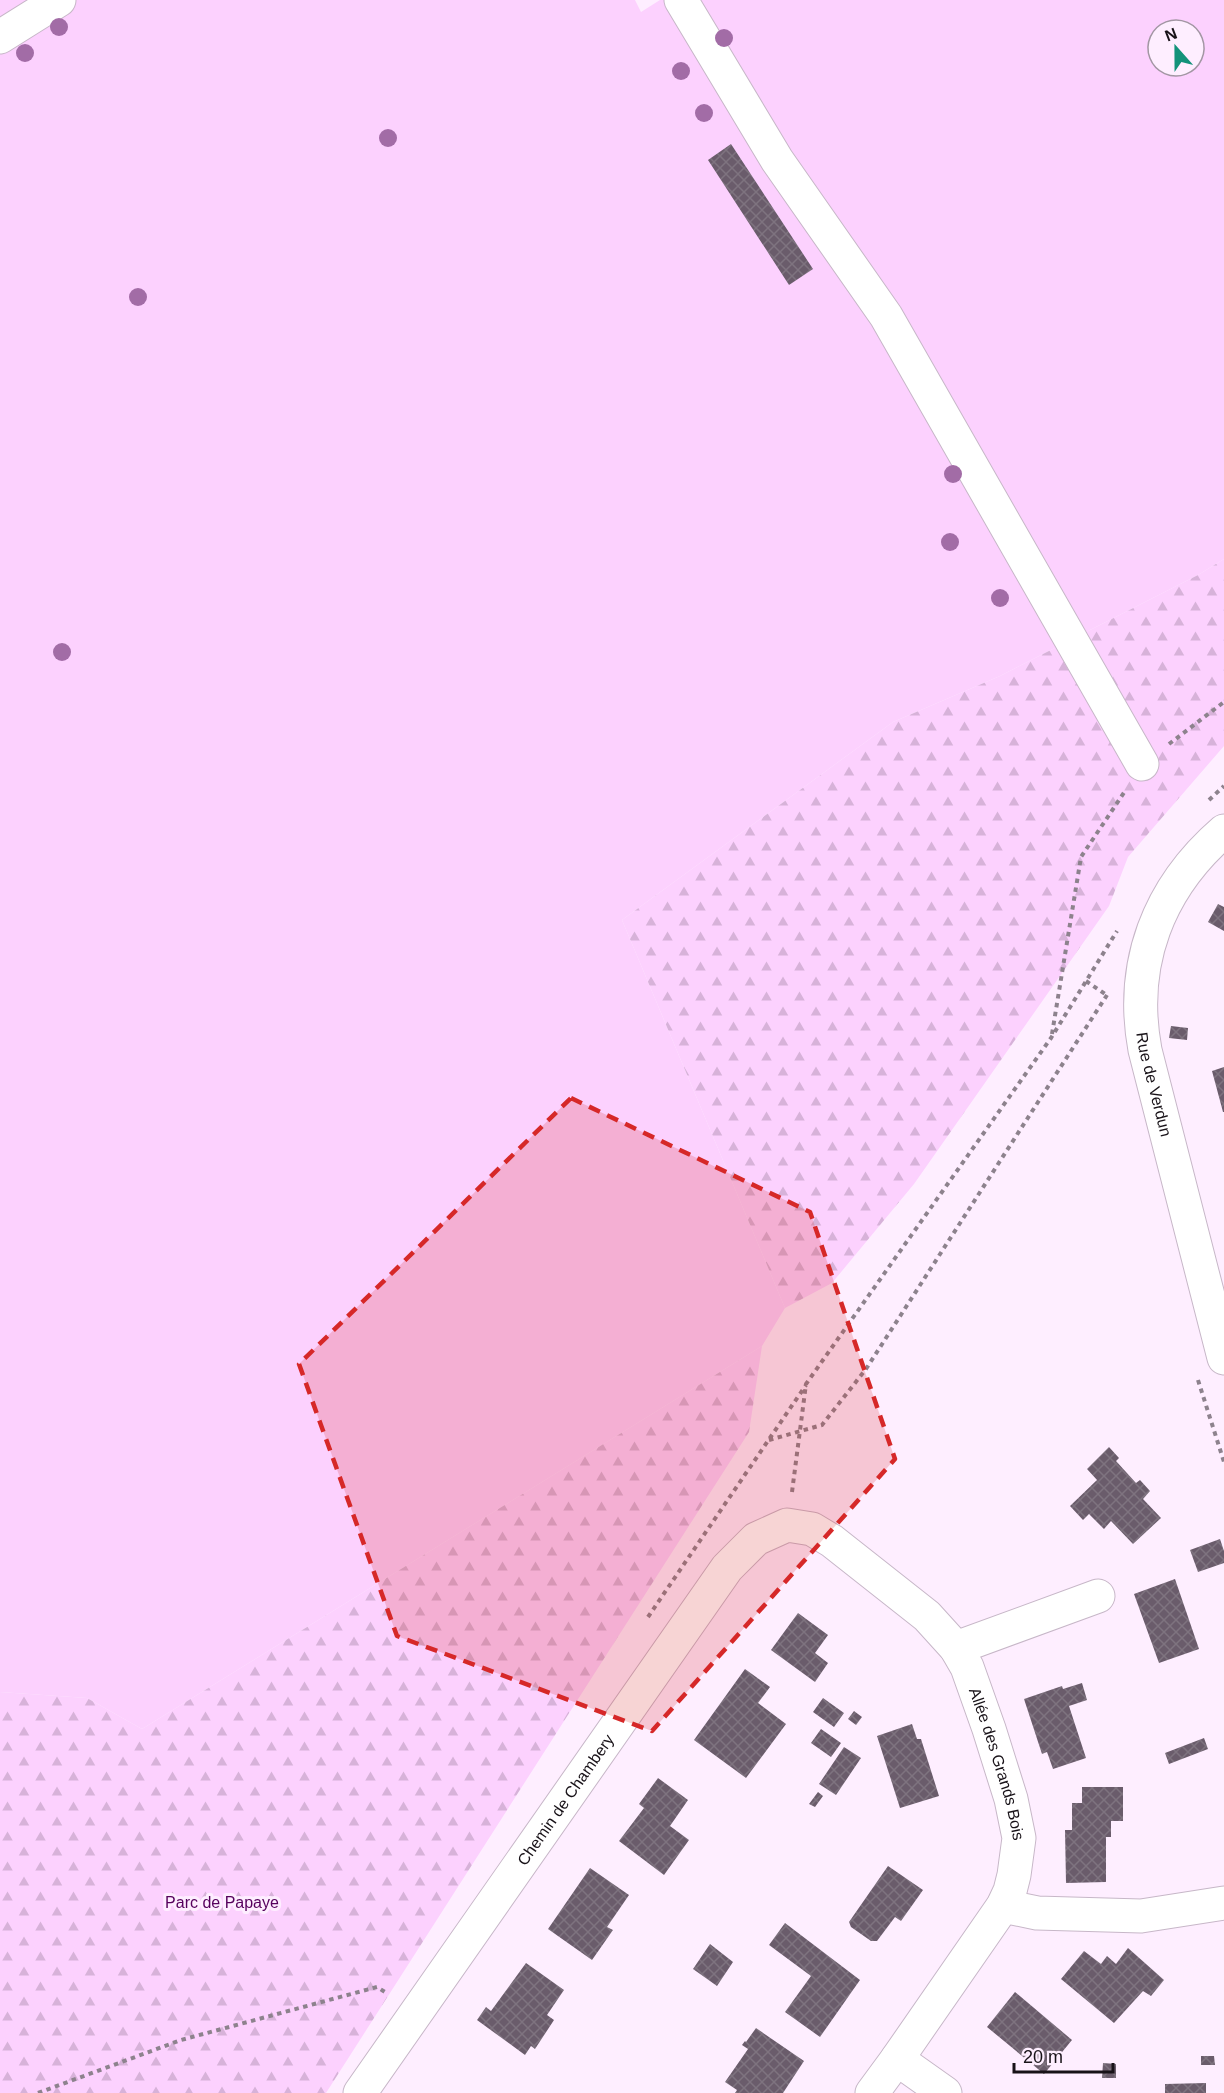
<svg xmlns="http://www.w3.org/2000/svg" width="1224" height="2093" font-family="Arial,sans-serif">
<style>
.grass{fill:#fcd1fe;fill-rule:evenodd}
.forest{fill:url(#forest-firs)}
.building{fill:url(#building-cross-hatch)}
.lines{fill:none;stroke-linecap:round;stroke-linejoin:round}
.minor-casing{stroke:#c7b7c8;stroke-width:35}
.path{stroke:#8d828d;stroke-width:4;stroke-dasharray:4.5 4.5;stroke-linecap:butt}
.minor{stroke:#fff;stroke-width:33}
.tree{fill:#a26ca6}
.marked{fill:#d62828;fill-opacity:0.2;stroke:#d62828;stroke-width:4.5;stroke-dasharray:12 8;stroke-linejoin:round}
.labels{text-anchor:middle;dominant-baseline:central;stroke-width:6;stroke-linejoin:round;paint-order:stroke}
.street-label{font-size:16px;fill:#181218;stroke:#feeeff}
.park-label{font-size:16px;fill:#56015d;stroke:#feeeff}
</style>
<defs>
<pattern id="forest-firs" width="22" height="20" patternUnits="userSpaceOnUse" patternTransform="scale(1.5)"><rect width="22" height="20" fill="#fcd1fe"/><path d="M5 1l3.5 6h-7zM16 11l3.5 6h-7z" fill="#d7b2d9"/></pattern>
<pattern id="building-cross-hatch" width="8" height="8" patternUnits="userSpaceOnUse" patternTransform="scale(1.5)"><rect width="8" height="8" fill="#6a5c6b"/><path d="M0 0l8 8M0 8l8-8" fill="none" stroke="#7e737f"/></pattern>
</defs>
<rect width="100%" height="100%" fill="#feeeff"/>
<path class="grass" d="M0,0H635L641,12L660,0H1224V559L1198,575L1000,676L893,722L622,920L785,1308L762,1346L142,1729L87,1698L0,1692ZM1158,30H1194V66H1158Z"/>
<path class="forest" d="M1224,559V746L1128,857L1109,906L914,1184L832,1283L785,1308L622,920L893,722L1000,676L1198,575Z
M762,1346L749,1432L326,2093H0V1692L87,1698L142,1729Z"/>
<path class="building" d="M731,144L813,269L789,285L708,160Z
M1218,904L1224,907V931L1208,922Z
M1171,1026L1188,1028L1187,1040L1169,1038Z
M1224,1067V1112H1223L1212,1071Z
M1109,1447L1119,1458L1116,1461L1136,1483L1140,1480L1150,1491L1143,1499L1161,1518L1133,1544L1111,1521L1104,1529L1089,1514L1083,1520L1070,1506L1097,1480L1087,1469Z
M1220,1539L1224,1551V1563L1198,1572L1190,1550Z
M1175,1579L1199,1649L1159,1663L1134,1594Z
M798,1613L828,1635L815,1653L828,1663L815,1682L771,1650Z
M745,1669L770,1687L758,1703L786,1724L746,1778L694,1740Z
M1082,1683L1087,1700L1069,1706L1086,1758L1053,1769L1047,1752L1042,1754L1024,1699L1062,1686L1063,1689Z
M823,1698L844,1713L834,1727L813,1712Z
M854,1711L862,1717L856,1725L848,1719Z
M912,1724L917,1739H921L939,1796L900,1808L877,1736Z
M821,1729L841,1743L831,1757L811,1743Z
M1204,1738L1208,1749L1169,1764L1165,1753Z
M844,1747L861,1758L836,1795L819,1784Z
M658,1778L688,1800L670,1826L689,1840L664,1875L619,1841L644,1808L639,1804Z
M1082,1787H1123V1821H1111V1837H1106V1882L1066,1883L1065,1830H1072V1803H1082Z
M818,1792L823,1796L815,1807L809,1804Z
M888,1866L923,1890L901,1921L895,1917L877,1941H871L851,1927L849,1922Z
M590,1868L629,1895L607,1927L613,1930L592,1960L548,1929Z
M785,1923L860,1980L820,2037L785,2012L811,1976L769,1945Z
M710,1944L733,1962L717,1986L693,1969Z
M1128,1948L1164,1980L1151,1996L1143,1991L1114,2023L1061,1979L1084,1951L1101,1964L1107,1956L1116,1964Z
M526,1963L564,1990L547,2015L554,2020L535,2049L531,2046L525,2055L477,2020L486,2007L491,2011Z
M1015,1992L1072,2040L1044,2074L987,2027Z
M756,2028L804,2061L783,2093H735L737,2090L725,2082L748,2049L742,2045L745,2041L746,2042Z
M1201,2056H1214L1215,2065H1201Z
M1103,2063L1116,2064V2078H1102Z
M1206,2083V2093H1165V2084Z"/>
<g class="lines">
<g class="minor-casing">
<g id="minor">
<path d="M681,0L777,160L886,316L1142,764"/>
<path d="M0,37L59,0"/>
<path id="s1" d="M1224,831C1158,888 1129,964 1145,1050L1224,1358"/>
<path d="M956,1648L1098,1596"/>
<path d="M1003,1906L1037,1913L1141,1916L1224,1903"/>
<path d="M897,2059L945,2093"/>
<path id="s2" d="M360,2093L727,1568L756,1539L787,1525L812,1529L832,1541L927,1616L956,1648L967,1667L989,1729L1011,1799L1019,1838L1014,1875L1010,1891L1003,1906L897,2059L872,2093"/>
</g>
</g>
<path class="path" d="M1169,744L1224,702
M1209,800L1224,786
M1086,981L1108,996
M1052,1034L1081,857L1125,791
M1198,1380L1224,1462
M769,1440L822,1425L866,1369L1107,995
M792,1492L806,1384L1051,1038L1117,931
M648,1617L806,1385
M38,2093L181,2040L377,1987L388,1994"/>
<use href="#minor" class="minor"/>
</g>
<g class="tree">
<circle cx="59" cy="27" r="9"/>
<circle cx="724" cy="38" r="9"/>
<circle cx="25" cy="53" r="9"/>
<circle cx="681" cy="71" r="9"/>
<circle cx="704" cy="113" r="9"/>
<circle cx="388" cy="138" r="9"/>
<circle cx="138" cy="297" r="9"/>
<circle cx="953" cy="474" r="9"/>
<circle cx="950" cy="542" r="9"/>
<circle cx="1000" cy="598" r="9"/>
<circle cx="62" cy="652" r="9"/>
</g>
<path class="marked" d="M571,1098L810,1212L895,1459L652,1731L397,1636L299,1364Z"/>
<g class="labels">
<g class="street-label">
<text stroke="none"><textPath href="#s1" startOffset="280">Rue de Verdun</textPath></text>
<text stroke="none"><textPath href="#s2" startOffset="1052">Allée des Grands Bois</textPath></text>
<text stroke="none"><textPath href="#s2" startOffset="358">Chemin de Chambery</textPath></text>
</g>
<g class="park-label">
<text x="222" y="1902">Parc de Papaye</text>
</g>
</g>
<g transform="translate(1176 48) rotate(339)"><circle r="28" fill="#feeeff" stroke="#a296a3" stroke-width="1.5"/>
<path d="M0-4.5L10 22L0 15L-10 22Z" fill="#13927a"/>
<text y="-9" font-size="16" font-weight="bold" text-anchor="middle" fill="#181218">N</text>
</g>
<path d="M1014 2063v9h99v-9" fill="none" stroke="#181218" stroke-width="3"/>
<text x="1023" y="2063" font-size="18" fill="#181218" stroke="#feeeff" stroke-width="4.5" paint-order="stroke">20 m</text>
</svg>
